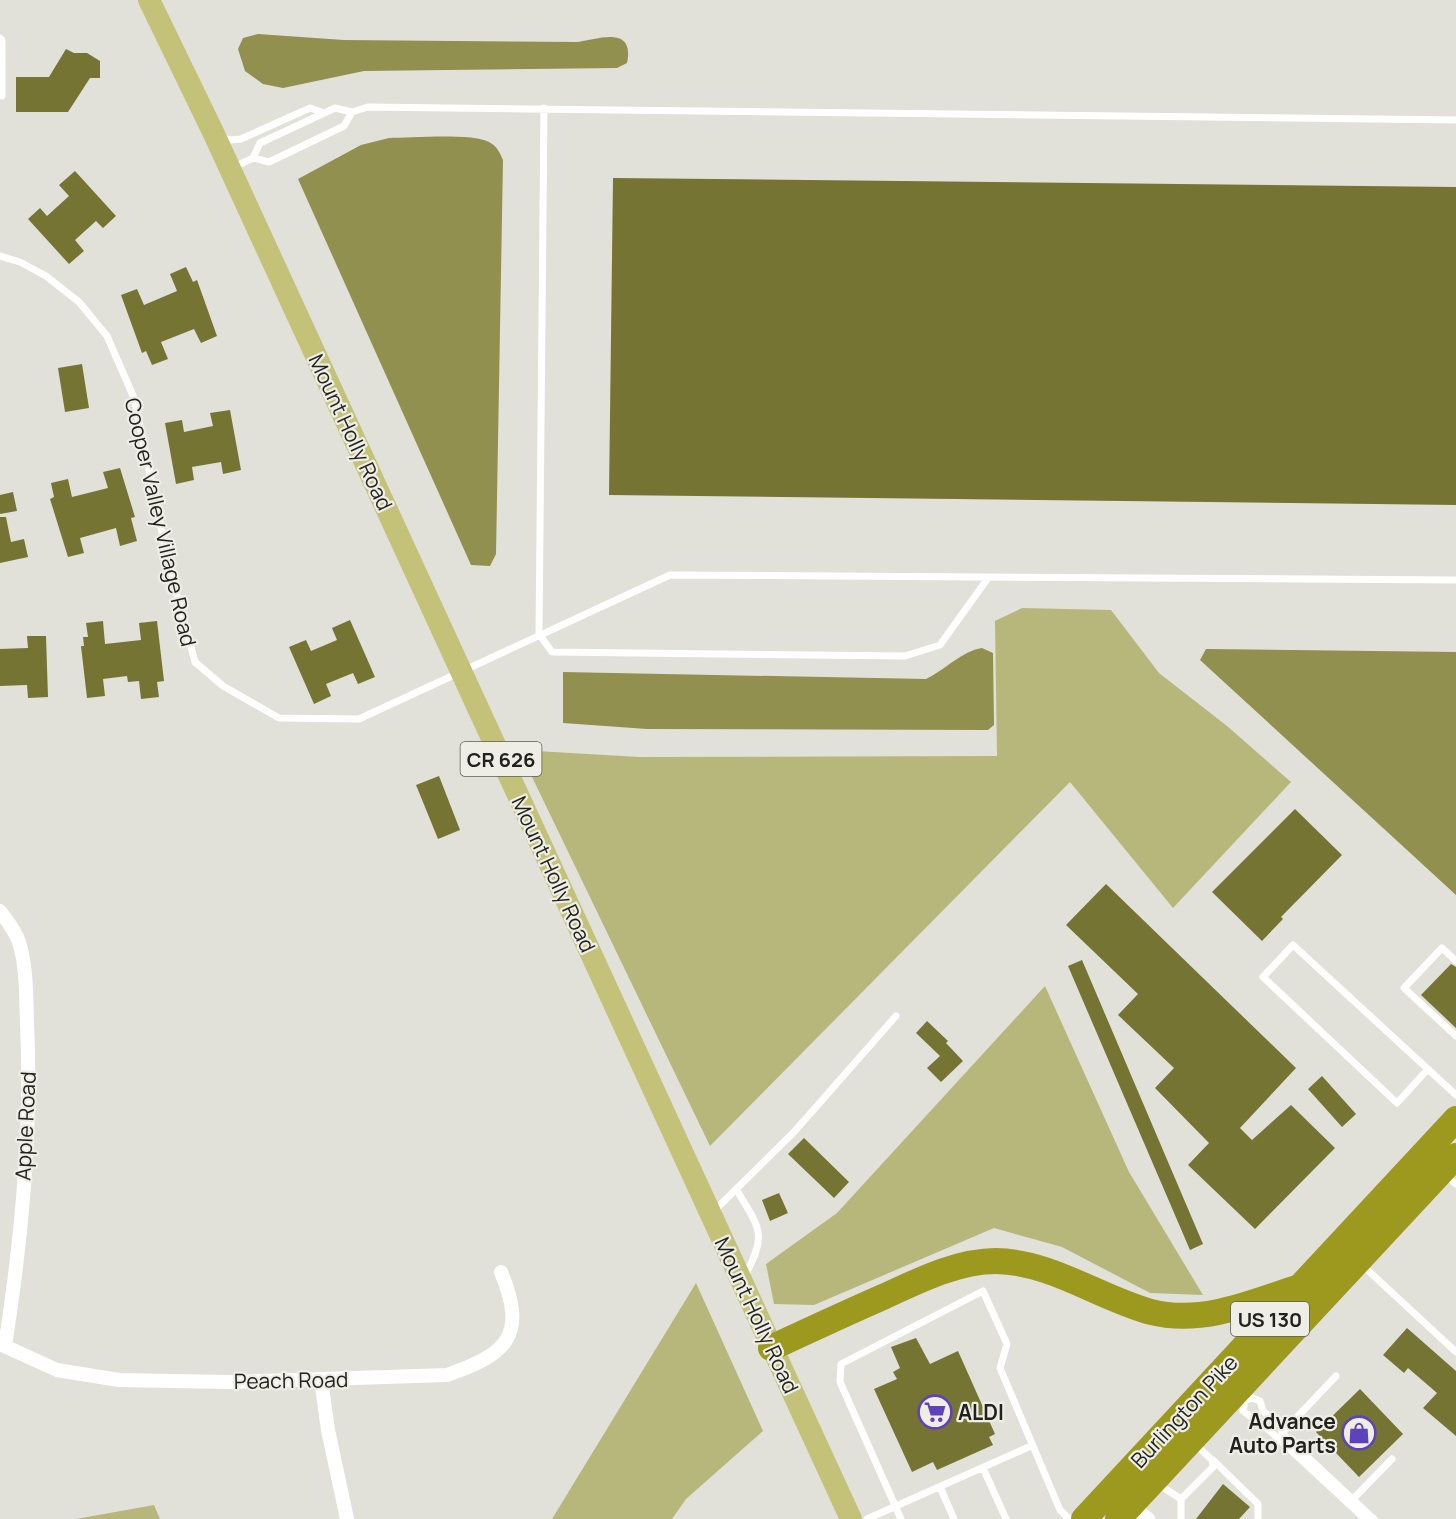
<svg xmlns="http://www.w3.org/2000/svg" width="1456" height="1519" font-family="Manrope,sans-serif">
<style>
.green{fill:#b7b77b}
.water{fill:#91904f}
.building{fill:#757432}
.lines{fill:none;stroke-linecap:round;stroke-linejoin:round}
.lane{stroke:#fff;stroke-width:7}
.street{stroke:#fff;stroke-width:14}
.primary{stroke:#c4c278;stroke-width:22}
.highway{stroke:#9c991e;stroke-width:26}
.labels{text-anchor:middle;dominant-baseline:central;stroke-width:4.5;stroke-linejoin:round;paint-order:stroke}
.shield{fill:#eeeee7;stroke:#5e5e5a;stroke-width:1.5}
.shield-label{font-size:20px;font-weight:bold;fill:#21211e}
.street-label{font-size:21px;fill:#21211e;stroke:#eeeee7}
.poi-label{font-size:21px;font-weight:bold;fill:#21211e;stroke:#eeeee7;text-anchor:start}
</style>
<rect width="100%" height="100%" fill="#e1e1da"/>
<path class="green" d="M1022,608L1111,610L1159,673L1227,726L1291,782L1173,908L1070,782L710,1146L519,750L639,757L997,756L995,621Z
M1045,986L1129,1172L1203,1295L1150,1293L1062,1247L994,1228L814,1305L774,1304L766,1264L837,1213Z
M696,1283L763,1431L686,1499L672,1519H552Z
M154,1505L160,1519H76Z"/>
<path class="water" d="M258,34L344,40L578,42C600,38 635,26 627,63L617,68L364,71L283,88L263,84L245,71L238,49L243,38Z
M389,138C411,138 471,133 489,142C497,146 500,153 503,160L496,554L490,566L471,565L298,179L361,145Z
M982,648L993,653L994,725L988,730L647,729L563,723V672L926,679C945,670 962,651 982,648Z
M1206,649L1456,652V895L1200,660Z"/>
<path class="building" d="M66,49L74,53H87L100,61V78H90L68,112H16V77H49Z
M75,171L116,216L103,228L96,221L75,240L84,251L69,264L28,219L40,208L47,216L69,196L59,185Z
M613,178L1456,187V505L609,495Z
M186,267L193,282L197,280L217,336L201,343L194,329L161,342L168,359L152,365L146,351L142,353L121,295L137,289L144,305L177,291L170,274Z
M82,364L89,408L65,412L58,368Z
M230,410L241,470L223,474L221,462L192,467L194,480L176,484L165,423L182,420L184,432L213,426L210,413Z
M120,468L135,517L131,518L137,541L120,546L116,528L80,538L84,553L68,557L50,499L54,497L51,483L68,479L72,497L108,488L103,472Z
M13,492L17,511L0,514V495Z
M0,517H6L11,542L24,539L28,557L0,563Z
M350,620L375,677L358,684L353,673L326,684L331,696L314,704L289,647L306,640L311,651L337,640L332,628Z
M103,621L105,644L141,640L139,623L157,621L164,681L157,682L159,697L141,699L139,681L128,682L127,676L103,679L105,696L87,698L81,646H84L83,637H88L86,623Z
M27,636H46L48,697L28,698L27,685L0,686V649L28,648Z
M439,776L460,830L438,839L416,785Z
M1295,809L1342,855L1281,917L1283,919L1262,941L1212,892Z
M1106,884L1296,1068L1240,1128L1252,1140L1291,1105L1335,1148L1255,1229L1188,1165L1209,1143L1155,1088L1174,1068L1118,1015L1138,994L1066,925Z
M1082,960L1203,1244L1190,1250L1068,966Z
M1451,964L1456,967V1028L1421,995Z
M927,1021L948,1041L946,1043L963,1061L941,1082L927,1068L940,1056L916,1033Z
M1322,1076L1356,1114L1342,1127L1308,1089Z
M804,1138L849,1182L834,1198L788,1154Z
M779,1193L788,1213L770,1221L762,1200Z
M1407,1328L1456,1371V1436L1423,1408L1437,1393L1408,1368L1404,1373L1383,1355Z
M916,1338L930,1364L958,1351L995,1434L989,1437L993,1445L937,1470L933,1462L912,1472L874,1389L897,1379L893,1372L900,1368L891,1347Z
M1360,1389L1403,1434L1359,1477L1316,1432Z
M1223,1484L1250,1507L1239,1519H1196Z"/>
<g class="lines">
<path class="lane" d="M0,38L2,40V96
M544,108L539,634L552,652L905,656L940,645L988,578
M221,137L230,140L241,139L310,108L324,113
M253,158L260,143L335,108L352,112L368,107L1456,120
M232,168L253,158L269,162L344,126L352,112
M0,256L20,262L46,276L79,302L107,336L134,398L169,566L195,662L223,686L279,718L359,719L670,575L1456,580
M1456,961L1442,948L1404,988L1456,1036
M1428,1069L1397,1103L1263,977L1293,945L1456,1095
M1445,1176L1456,1184
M736,1189C760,1229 768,1234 744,1277
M714,1211L794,1132L896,1016
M1361,1264L1456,1352
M1245,1400L1253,1398L1260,1401L1263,1411L1281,1426L1282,1433L1374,1519
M1245,1400L1243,1411L1270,1431L1365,1519
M1282,1433L1336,1376
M1213,1460L1258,1504V1519
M983,1468L1006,1519
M1158,1484L1181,1499L1213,1467L1212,1460L1195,1444
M940,1487L954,1519
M1181,1499V1519
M1353,1499L1392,1459
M867,1519L1031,1446
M901,1519L840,1382L841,1364L983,1291L1007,1344L1000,1368L1060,1510L1069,1519"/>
<path class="street" d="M0,911C7,921 15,930 19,942C27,968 26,997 27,1023C32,1126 21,1244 5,1346
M0,1344L57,1370L119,1380L229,1382L447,1375C508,1354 527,1335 501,1272
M321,1380L328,1430L347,1519
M1131,1505L1148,1519"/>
<path class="primary" d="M149,0L214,134L851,1519"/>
<path class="highway" d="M771,1348C808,1331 846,1313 883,1297C918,1281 957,1261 996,1261C1052,1262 1099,1298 1151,1312C1203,1325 1254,1302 1302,1286
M1084,1519L1456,1119
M1118,1519L1456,1156"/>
</g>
<defs>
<g id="supermarket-ring" transform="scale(1.725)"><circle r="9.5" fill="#eeeee7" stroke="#5e42bb" stroke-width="1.5"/><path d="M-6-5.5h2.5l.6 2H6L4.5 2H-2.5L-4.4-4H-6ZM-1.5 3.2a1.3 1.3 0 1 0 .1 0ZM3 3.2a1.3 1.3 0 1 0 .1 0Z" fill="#5e42bb"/></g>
<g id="shop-ring" transform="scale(1.725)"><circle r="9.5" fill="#eeeee7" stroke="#5e42bb" stroke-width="1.5"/><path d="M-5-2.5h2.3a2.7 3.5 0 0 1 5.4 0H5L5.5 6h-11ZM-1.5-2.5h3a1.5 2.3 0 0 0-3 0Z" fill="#5e42bb"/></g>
</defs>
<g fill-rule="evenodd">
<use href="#supermarket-ring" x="935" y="1412"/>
<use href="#shop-ring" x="1359" y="1433"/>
</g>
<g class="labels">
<g class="shield">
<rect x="460.5" y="742" width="81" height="34" rx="4.5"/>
<rect x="1231" y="1302" width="78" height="34" rx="4.5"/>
</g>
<g class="shield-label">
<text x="501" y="759">CR 626</text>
<text x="1270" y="1319">US 130</text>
</g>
<g class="street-label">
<text transform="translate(351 432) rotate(65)">Mount Holly Road</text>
<text transform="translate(161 522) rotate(77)">Cooper Valley Village Road</text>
<text transform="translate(554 874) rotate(65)">Mount Holly Road</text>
<text transform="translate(25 1126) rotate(-87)">Apple Road</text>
<text transform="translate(757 1315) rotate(65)">Mount Holly Road</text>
<text transform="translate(291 1380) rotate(-1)">Peach Road</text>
<text transform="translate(1184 1411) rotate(-47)">Burlington Pike</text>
</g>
<g class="poi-label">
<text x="958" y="1412">ALDI</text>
<text x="1336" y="1421" text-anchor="end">Advance<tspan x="1336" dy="24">Auto Parts</tspan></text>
</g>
</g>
</svg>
